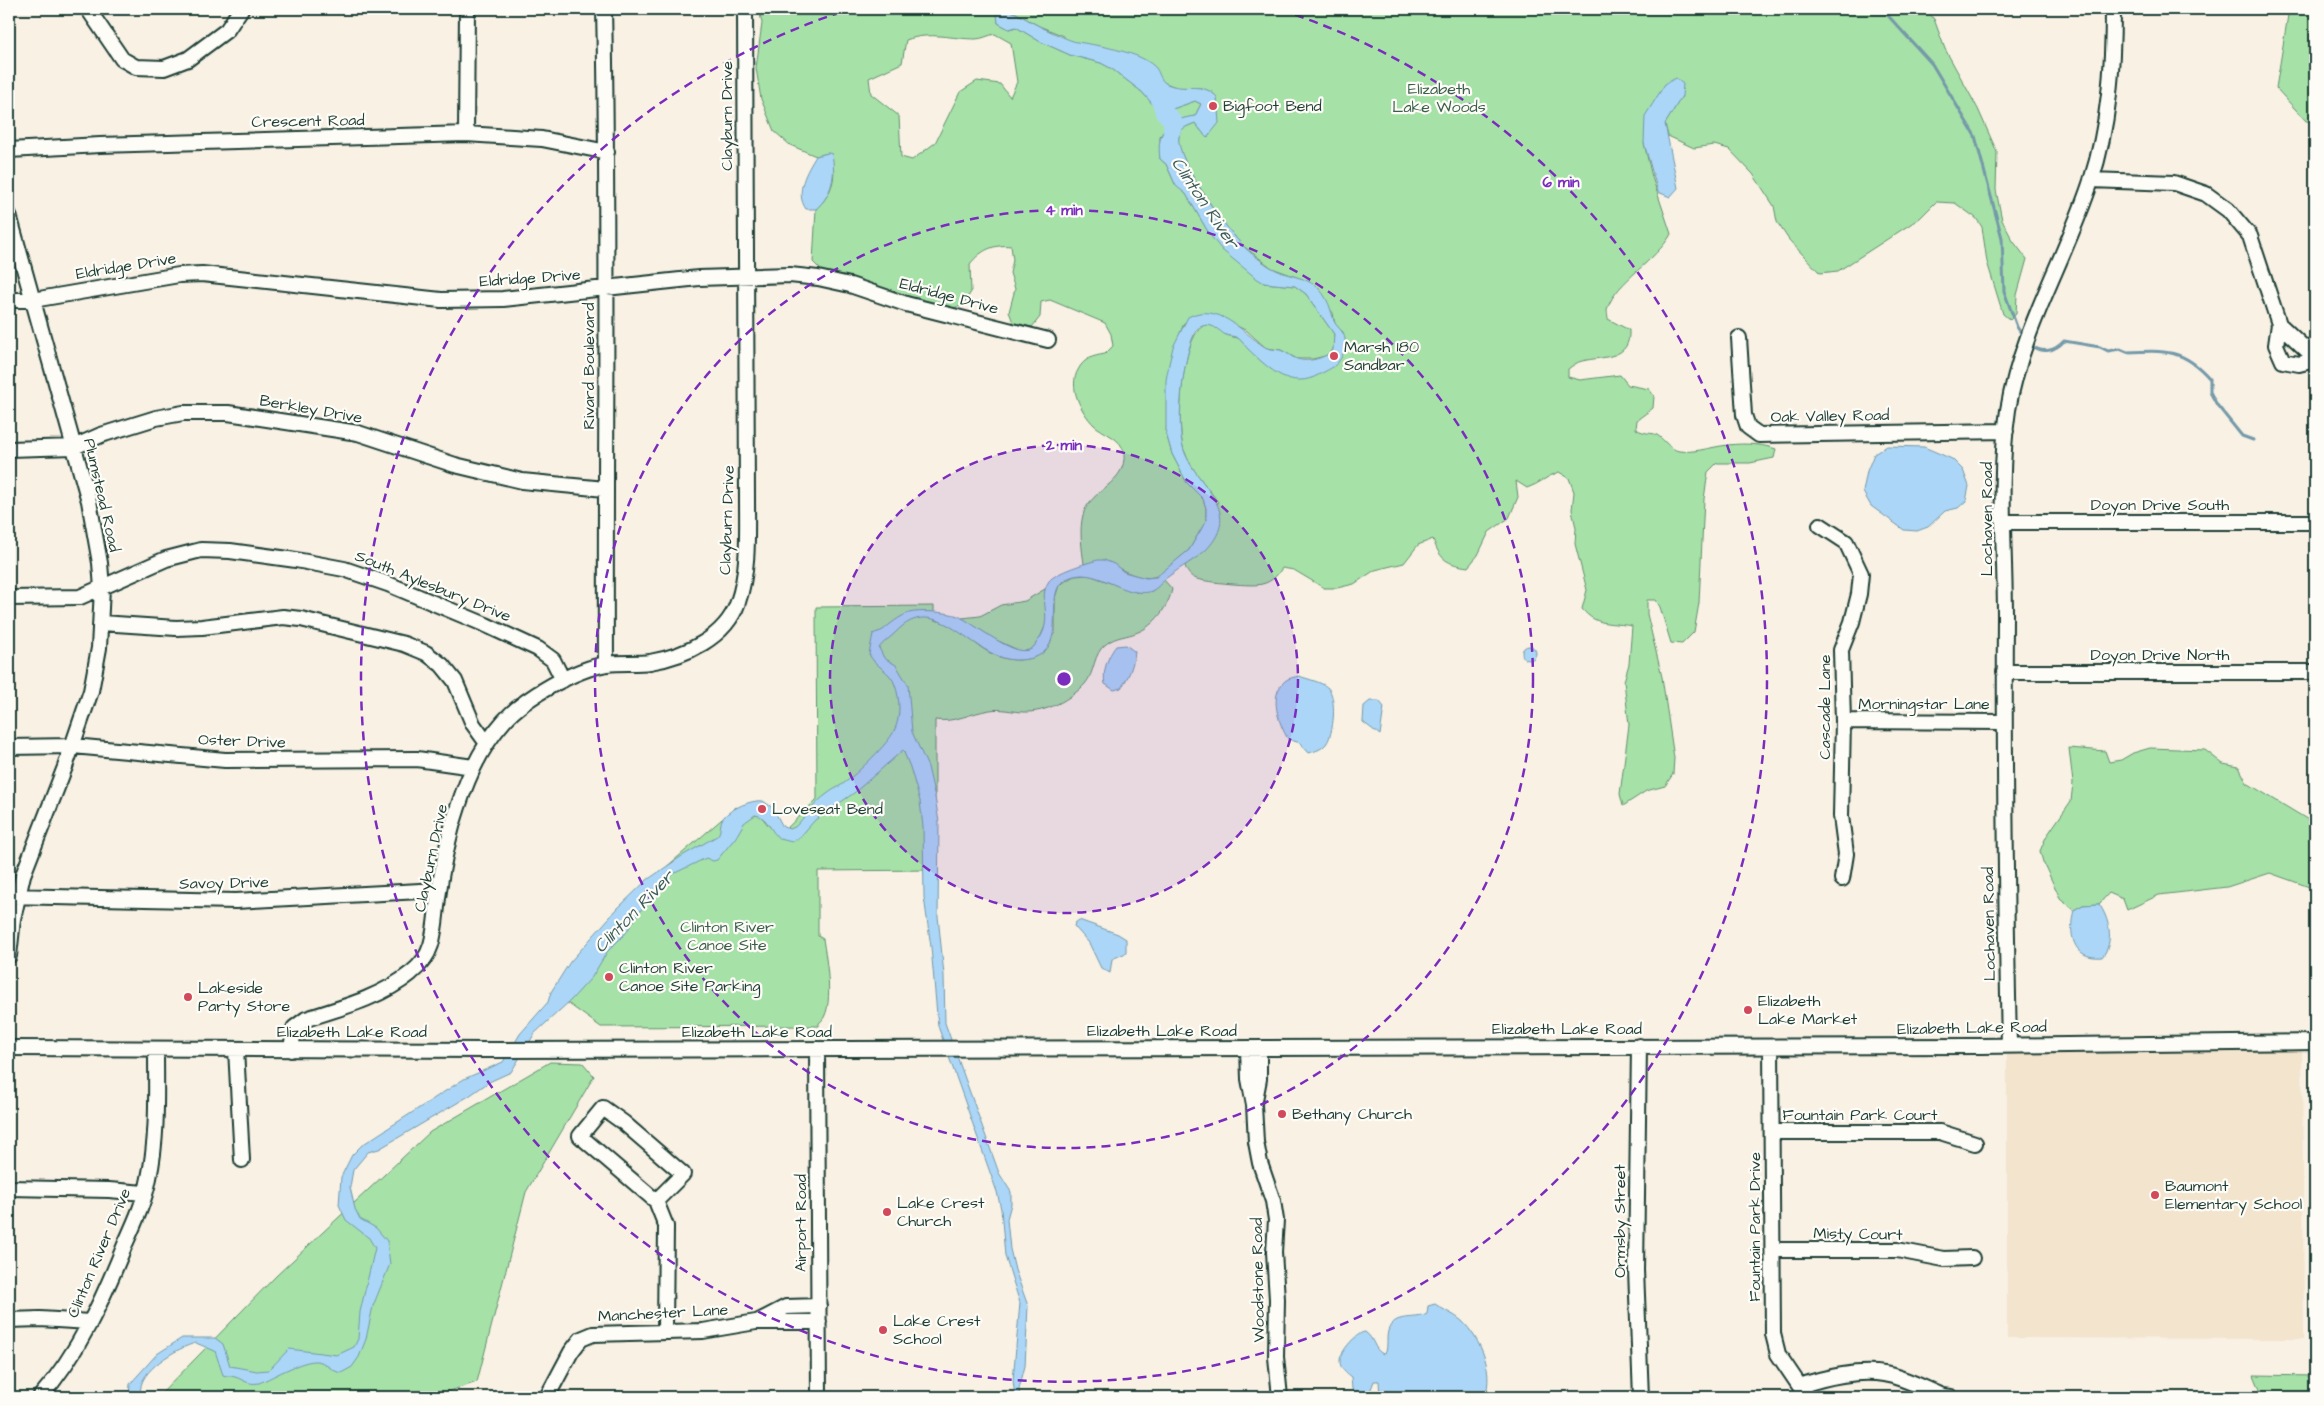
<svg xmlns="http://www.w3.org/2000/svg" width="2324" height="1406" font-family="'Architects Daughter',sans-serif">
<style>
.built{fill:#f2e4cd}
.green{fill:#a6e1a7;stroke:#628f6e;fill-rule:evenodd}
.water{fill:#acd6f7;stroke:#7499a9}
.lines{fill:none;stroke-linecap:round;stroke-linejoin:round}
.stream{stroke:#7499a9;stroke-width:3}
.river{stroke:#acd6f7;stroke-width:18}
.minor-casing{stroke:#1f3d34;stroke-width:18}
.minor{stroke:#fdfcf7;stroke-width:14}
.ring{fill:none;stroke:#7b2cbf;stroke-width:2.5;stroke-dasharray:9 6}
.poi-dot{fill:#d1495b;stroke:#fdfcf7;stroke-width:2}
.labels{text-anchor:middle;dominant-baseline:central;stroke-width:4.5;stroke-linejoin:round;paint-order:stroke}
.park-label{font-size:16px;fill:#3a5e4b;stroke:#fdfcf7}
.poi-label{font-size:16px;fill:#1f3d34;stroke:#fdfcf7;text-anchor:start}
.street-label{font-size:16px;fill:#1f3d34;stroke:#fdfcf7}
.water-label{font-size:18px;font-style:italic;fill:#3b5c5b;stroke:#fdfcf7}
.centre{fill:#7b2cbf;stroke:#fdfcf7;stroke-width:2.5}
.ring-label{font-size:15px;text-anchor:middle;font-weight:bold;fill:#7b2cbf;stroke:#fdfcf7;stroke-width:4.5;stroke-linejoin:round;paint-order:stroke}
</style>
<rect width="100%" height="100%" fill="#f8f1e4"/>
<filter id="ink" filterUnits="userSpaceOnUse"><feTurbulence type="fractalNoise" baseFrequency=".02" numOctaves="2"/><feDisplacementMap in="SourceGraphic" scale="10" xChannelSelector="R" yChannelSelector="G"/><feConvolveMatrix kernelMatrix="1 2 1 2 8 2 1 2 1" color-interpolation-filters="sRGB"/></filter>
<g filter="url(#ink)">
<path class="built" d="M2302,1049L2304,1339L2007,1338V1052Z"/>
<path class="green" d="M759,9H993L997,13L998,23L1009,29L1016,27L1039,41L1070,55L1101,63L1112,69L1142,92L1156,108L1164,112L1195,101L1201,104L1195,116L1173,121L1160,136V159L1166,164L1175,184L1186,194L1210,235L1264,283L1295,286L1306,294L1334,334V346L1329,354L1325,356L1313,359H1297L1281,350L1266,348L1247,331L1215,315L1184,323L1172,354L1166,433L1172,454L1187,483L1203,499L1206,508V521L1189,550L1161,574C1144,585 1119,568 1104,560L1084,564C1082,549 1079,530 1083,515C1090,489 1127,484 1124,453C1122,438 1104,434 1094,425C1081,412 1068,387 1078,370C1084,358 1093,356 1105,354L1113,346L1111,334L1105,323L1050,300L1041,302L1040,317L1032,327L1014,324L1009,312L1015,289L1010,273L1013,260L1011,246C994,244 981,250 970,264L971,292L962,306L947,309L824,273L813,262L816,209C832,195 840,172 828,153L816,156L790,145L774,131L761,99L756,68L762,23ZM995,34L1011,43L1017,82L1010,97L1000,84L977,81L960,92L935,143L912,160L901,157L899,116L871,94L869,78L902,63L906,40C931,31 951,39 976,39C982,39 989,35 995,34Z
M1009,9H1925L1934,19L1945,49L1978,109L1997,152L1996,190L2002,220L2013,241L2027,259L2017,295L2016,314L2010,320L2003,314L1987,262L1982,227L1976,218L1955,203L1936,202L1920,218L1838,271L1820,273L1789,240L1777,222L1774,206L1753,174L1729,149L1714,145L1694,148L1668,136L1665,124L1682,96L1644,143L1652,177L1671,234C1657,260 1617,281 1608,307C1606,310 1608,315 1608,319L1629,330C1631,360 1604,356 1582,361C1577,362 1572,366 1568,369V377L1580,380L1620,375L1628,385L1649,389L1654,396L1653,408L1637,420L1636,429C1646,435 1652,432 1657,435C1665,440 1669,449 1679,451C1693,453 1708,448 1721,446C1739,443 1759,443 1776,449L1774,458L1750,463H1717L1708,472L1704,499L1699,603L1694,632L1682,644L1671,643L1660,607L1656,600H1647V614L1662,677L1674,758L1673,774L1665,786L1646,791L1623,806L1620,794L1629,725L1624,681L1629,664L1632,626C1612,622 1597,627 1582,609L1587,590L1575,544L1576,528L1572,510L1574,492L1569,478L1559,472C1547,476 1539,484 1527,488L1516,481L1518,497L1509,518L1489,532L1478,555L1468,567C1447,564 1440,560 1433,539L1418,545L1404,563L1375,570L1354,584L1337,588H1324L1294,570L1282,568C1277,576 1271,582 1262,584C1254,587 1206,582 1197,579C1190,577 1186,571 1185,565L1191,561L1218,502C1206,485 1191,470 1184,450C1176,429 1181,334 1205,325L1214,326L1229,336L1238,338L1263,363L1311,378L1335,365L1345,349L1343,332L1335,324L1333,313L1310,282L1272,268L1242,245L1220,219L1190,172L1178,146L1179,133L1183,128L1195,123L1207,138L1218,121L1217,97L1212,92L1201,88H1178L1065,43L1064,36L1039,26Z
M2289,9H2315V122L2306,121L2276,88Z
M1089,575L1136,592L1152,591L1164,580L1172,589C1169,606 1154,626 1138,632C1127,637 1116,636 1106,644C1093,653 1095,673 1085,684C1071,699 1046,713 1024,712C1012,712 1002,708 990,710C970,713 955,723 935,720V870L818,871V936L823,939C826,958 836,1012 819,1023V1026L601,1027L566,1002L621,906L736,807L752,816L760,815L769,826L782,833L817,799L816,607L934,606V620C966,625 979,660 1019,660C1024,659 1030,659 1034,657C1042,651 1049,640 1055,633V598L1059,585L1074,576Z
M1045,589L1047,622L1039,640L1032,649L1027,651H1020L994,639L962,618L980,616L1001,605L1025,601Z
M2069,748L2105,751L2109,762L2121,760L2133,753L2150,748L2205,750L2223,764L2239,767L2247,783L2315,824V889L2270,873L2227,887L2159,895L2127,910L2123,899L2109,893L2099,904L2083,905L2074,910L2060,898L2043,862L2040,851L2046,837L2071,801L2073,783Z
M550,1062L583,1063L594,1076L526,1192L477,1382L432,1397H158L276,1276L430,1132Z
M2254,1375L2315,1376V1397H2263Z"/>
<path class="water" d="M993,9C1016,9 1019,16 1039,26C1045,29 1072,42 1077,42C1097,45 1119,49 1137,56C1142,58 1150,62 1154,66C1160,71 1159,80 1167,84C1186,92 1202,81 1217,97L1219,123L1207,138L1195,123C1188,126 1180,128 1179,136C1174,159 1232,239 1251,253C1259,259 1267,266 1276,270C1290,277 1309,277 1320,290C1328,299 1331,310 1334,321C1336,326 1340,328 1343,333C1348,342 1344,354 1339,361C1335,367 1326,371 1320,374C1291,391 1269,369 1248,349C1245,346 1242,341 1238,338C1233,335 1228,337 1224,334C1215,327 1208,321 1197,329C1183,351 1176,422 1183,447C1193,485 1246,508 1206,550C1195,560 1181,567 1169,576C1162,581 1157,590 1149,592C1120,597 1095,564 1066,579C1038,594 1079,661 1015,660C971,658 937,588 895,633C890,638 883,642 879,648L884,658L896,665L908,685L912,732L928,767L935,797L939,822L938,916L944,975L945,1023L999,1173L1011,1192V1204L1007,1219L1010,1249L1015,1270L1028,1306L1025,1366L1019,1389L1020,1397H1015L1013,1380L1020,1303L1005,1256L1001,1209L997,1192L938,1026L931,947L924,897L923,827L920,801L910,767L903,750L854,793L815,820L799,838L792,842L780,839C770,832 768,816 755,815L744,823L736,837L717,860L713,861L706,858L673,874L647,901L625,934L607,952L592,977L571,1000L535,1033L511,1072L489,1082L469,1096L379,1149L368,1152L353,1170L350,1187L355,1209L360,1219L376,1228L387,1241L390,1264L373,1306L366,1339L359,1357L352,1367L341,1373C332,1371 328,1365 321,1362C308,1356 272,1378 259,1383C247,1385 245,1380 235,1377C231,1375 227,1377 223,1375L215,1351L196,1343C178,1347 136,1372 141,1393L147,1397H129L130,1384L157,1354L182,1338H215L223,1344L230,1366L257,1371L269,1370L289,1349L337,1355L354,1347L358,1339L360,1312L375,1248L369,1238L346,1220L339,1205L341,1177L352,1155L362,1145L464,1079L503,1062L520,1034L548,1002L551,992L570,962L618,908L647,880L682,856L717,836C722,831 719,824 723,818C730,809 752,799 763,801L773,808L783,827L790,829L795,827C806,816 814,803 827,794C833,789 841,786 847,781C859,771 888,744 894,731C901,717 900,699 895,685C891,671 875,667 869,654L873,634C876,632 880,632 883,630C890,624 900,616 909,613C919,610 948,612 958,616C974,623 1012,656 1029,650C1033,649 1035,645 1037,642C1056,618 1036,599 1049,581C1056,572 1086,563 1098,560H1104L1114,564L1124,572L1146,578L1156,577L1189,550L1206,521V508L1203,499L1187,483L1172,454L1166,433V380L1169,364L1173,347L1188,317C1218,301 1243,333 1265,347C1270,350 1275,349 1280,350C1287,352 1291,357 1297,359C1308,363 1326,358 1333,350L1334,334L1306,294L1295,286L1264,283L1256,278L1222,250L1210,235L1186,194L1176,186L1166,164L1160,159C1156,131 1167,120 1195,116L1201,104L1195,101L1164,112L1156,108L1142,92L1112,69L1101,63L1070,55L1039,41L1016,27L1009,29L998,23L997,13Z
M1676,78L1683,84L1682,96L1665,124L1678,188L1670,197L1658,192L1644,143L1645,116L1665,84Z
M828,153L832,154C836,175 832,195 816,209H806C794,192 807,171 816,156Z
M1887,446L1924,447L1952,459L1963,470L1969,486L1966,501L1958,508L1945,511L1928,527L1917,531L1904,530L1871,506L1863,492L1867,471L1874,454Z
M1126,645L1135,652C1133,666 1129,677 1121,688L1114,690L1105,684C1102,671 1108,656 1116,646Z
M1522 653a7 7 0 1 1 14 0a7 7 0 1 1-14 0Z
M1299,676C1307,679 1322,682 1328,688C1337,698 1334,734 1326,744C1321,750 1315,751 1309,753L1300,743L1288,739C1279,724 1268,695 1285,681C1288,678 1295,677 1299,676Z
M1370,701H1379L1384,707L1380,735L1363,722L1364,706Z
M2099,904C2109,918 2115,942 2102,957C2072,960 2068,933 2074,910L2083,905Z
M1079,920L1118,934L1126,939V953L1112,959L1110,973L1101,968L1089,943L1074,926L1075,923Z
M1435,1304C1443,1310 1454,1314 1462,1321C1481,1340 1494,1370 1485,1397H1380L1379,1381H1374L1368,1397L1358,1396L1352,1389L1351,1377C1346,1373 1340,1369 1340,1361C1339,1353 1357,1332 1365,1332C1375,1339 1373,1349 1383,1354L1386,1352C1388,1346 1386,1337 1388,1331C1394,1312 1414,1321 1427,1314L1428,1306Z"/>
<g class="lines">
<path class="stream" d="M1882,9L1932,64L1975,136L2002,238L2004,291L2017,327L2023,336
M2032,346C2043,354 2055,351 2064,341L2100,347L2108,351L2120,349L2127,352C2165,350 2184,349 2210,379V392L2217,405L2242,436L2253,440"/>
<path class="river" d="M1157,90L1164,112L1173,121L1172,130"/>
<g class="minor-casing">
<path id="minor" d="M88,9L122,59L136,67L164,68L188,59L227,30L241,9
M604,9C609,227 605,446 606,664
M466,134L467,9
M9,150L100,145L466,134L542,139L607,152
M2091,180L2174,183L2206,194L2228,210L2250,236L2279,324L2315,358
M9,215L89,501L100,563L102,588L99,648L91,691L65,767L23,875L13,919L9,956
M9,300H33L179,275L202,274L441,300L503,299L699,278L790,275L818,278L850,285L906,304L1048,340
M2279,324L2276,345L2283,361L2299,364L2315,360
M1739,338L1744,415L1748,427L1759,435L2006,431
M9,449L74,447L101,435L156,418L183,413H228L358,433L455,465L522,481L605,489
M2004,522H2315
M1820,525L1846,542L1861,574L1859,594L1852,622L1841,650L1843,721L1841,816L1846,854L1842,879
M9,598L80,597L166,559L201,550L230,551L296,560L344,569L388,584L486,625L538,649L553,660L563,680
M101,623L176,628L202,627L283,617L301,619L404,644L426,653L442,665L455,681L473,724L486,742
M2004,672H2315
M1843,721L2004,722
M9,747L73,746L225,760L417,759L473,767
M9,896L236,901L439,890
M1639,1046L1636,1270L1641,1397
M2009,1046C2006,903 2004,760 2005,617C2005,549 1998,478 2008,410C2021,330 2066,258 2091,181C2109,125 2113,68 2113,9
M1771,1047L1773,1334L1778,1354L1807,1397
M9,1048L487,1050L1980,1046L2315,1042
M1248,1048L1249,1079L1254,1105L1256,1142L1260,1163L1273,1201L1276,1220L1274,1252L1277,1299L1276,1357L1280,1397
M236,1049L242,1160
M817,1049L819,1397
M291,1050L294,1028L306,1019C341,1008 382,997 411,973C420,966 428,955 431,945C436,928 436,909 439,891C442,869 447,845 453,823C464,786 478,750 504,721C525,697 576,669 607,664C621,662 636,664 650,662C685,656 726,638 738,602C749,570 747,533 747,499L745,9
M1255,1100L1259,1079V1048
M1772,1132H1940L1975,1143
M9,1188L109,1190L144,1193
M656,1201L683,1174L624,1123L603,1108L580,1136L656,1201L666,1226L665,1332
M1773,1250H1897L1944,1259L1972,1258
M9,1320L40,1319L90,1322
M757,1322L786,1307L819,1306
M1800,1386C1825,1377 1858,1370 1884,1374C1904,1377 1925,1389 1943,1396L1951,1397
M40,1397C79,1353 104,1297 126,1242C135,1222 145,1200 149,1178C158,1136 156,1092 156,1049
M547,1397L571,1352L581,1339L593,1334L703,1331L756,1322H819"/>
</g>
<use href="#minor" class="minor"/>
</g>
</g>
<circle cx="1064" cy="679" r="234" fill="#7b2cbf" fill-opacity=".12"/>
<g class="ring">
<circle cx="1064" cy="679" r="234"/>
<circle cx="1064" cy="679" r="469"/>
<path d="M1281 10A703 703 0 1 1 847 10"/>
</g>
<g class="poi-dot">
<circle cx="1213" cy="106" r="5"/>
<circle cx="1334" cy="356" r="5"/>
<circle cx="762" cy="809" r="5"/>
<circle cx="609" cy="977" r="5"/>
<circle cx="188" cy="997" r="5"/>
<circle cx="1748" cy="1010" r="5"/>
<circle cx="1282" cy="1114" r="5"/>
<circle cx="2155" cy="1195" r="5"/>
<circle cx="887" cy="1212" r="5"/>
<circle cx="883" cy="1330" r="5"/>
</g>
<g class="labels">
<g class="park-label">
<text x="1439" y="89">Elizabeth<tspan x="1439" dy="18">Lake Woods</tspan></text>
<text x="727" y="927">Clinton River<tspan x="727" dy="18">Canoe Site</tspan></text>
</g>
<g class="poi-label">
<text x="1223" y="106">Bigfoot Bend</text>
<text x="1344" y="347">Marsh 180<tspan x="1344" dy="18">Sandbar</tspan></text>
<text x="772" y="809">Loveseat Bend</text>
<text x="619" y="968">Clinton River<tspan x="619" dy="18">Canoe Site Parking</tspan></text>
<text x="198" y="988">Lakeside<tspan x="198" dy="18">Party Store</tspan></text>
<text x="1758" y="1001">Elizabeth<tspan x="1758" dy="18">Lake Market</tspan></text>
<text x="1292" y="1114">Bethany Church</text>
<text x="2165" y="1186">Baumont<tspan x="2165" dy="18">Elementary School</tspan></text>
<text x="897" y="1203">Lake Crest<tspan x="897" dy="18">Church</tspan></text>
<text x="893" y="1321">Lake Crest<tspan x="893" dy="18">School</tspan></text>
</g>
<g class="street-label">
<text transform="translate(727 116) rotate(-90)">Clayburn Drive</text>
<text transform="translate(308 121) rotate(-1)">Crescent Road</text>
<text transform="translate(126 266) rotate(-9)">Eldridge Drive</text>
<text transform="translate(530 278) rotate(-4)">Eldridge Drive</text>
<text transform="translate(949 296) rotate(15)">Eldridge Drive</text>
<text transform="translate(589 366) rotate(-90)">Rivard Boulevard</text>
<text transform="translate(311 409) rotate(10)">Berkley Drive</text>
<text transform="translate(1830 416) rotate(-1)">Oak Valley Road</text>
<text transform="translate(102 495) rotate(77)">Plumstead Road</text>
<text x="2160" y="505">Doyon Drive South</text>
<text transform="translate(1987 519) rotate(-90)">Lochaven Road</text>
<text transform="translate(727 520) rotate(-88)">Clayburn Drive</text>
<text transform="translate(433 586) rotate(22)">South Aylesbury Drive</text>
<text x="2160" y="655">Doyon Drive North</text>
<text x="1924" y="704">Morningstar Lane</text>
<text transform="translate(1825 707) rotate(-90)">Cascade Lane</text>
<text transform="translate(242 741) rotate(2)">Oster Drive</text>
<text transform="translate(431 858) rotate(-78)">Clayburn Drive</text>
<text transform="translate(224 883) rotate(-1)">Savoy Drive</text>
<text transform="translate(1989 924) rotate(-91)">Lochaven Road</text>
<text transform="translate(1972 1028) rotate(-1)">Elizabeth Lake Road</text>
<text x="1567" y="1029">Elizabeth Lake Road</text>
<text x="1162" y="1031">Elizabeth Lake Road</text>
<text x="352" y="1032">Elizabeth Lake Road</text>
<text x="757" y="1032">Elizabeth Lake Road</text>
<text x="1860" y="1115">Fountain Park Court</text>
<text transform="translate(1620 1221) rotate(-90)">Ormsby Street</text>
<text transform="translate(801 1223) rotate(-90)">Airport Road</text>
<text transform="translate(1755 1227) rotate(-90)">Fountain Park Drive</text>
<text transform="translate(1858 1234) rotate(1)">Misty Court</text>
<text transform="translate(99 1253) rotate(-67)">Clinton River Drive</text>
<text transform="translate(1258 1280) rotate(-91)">Woodstone Road</text>
<text transform="translate(663 1313) rotate(-3)">Manchester Lane</text>
</g>
<g class="water-label">
<text transform="translate(1205 203) rotate(56)">Clinton River</text>
<text transform="translate(634 912) rotate(-46)">Clinton River</text>
</g>
</g>
<circle cx="1064" cy="679" r="8" class="centre"/>
<g class="ring-label">
<text x="1561" y="187">6 min</text>
<text x="1064" y="215">4 min</text>
<text x="1064" y="450">2 min</text>
</g>
<rect width="2324" height="1406" fill="none" stroke="#fdfcf7" stroke-width="30"/>
<rect x="15" y="15" width="2294" height="1376" fill="none" stroke="#1f3d34" stroke-width="2" filter="url(#ink)"/>
</svg>
